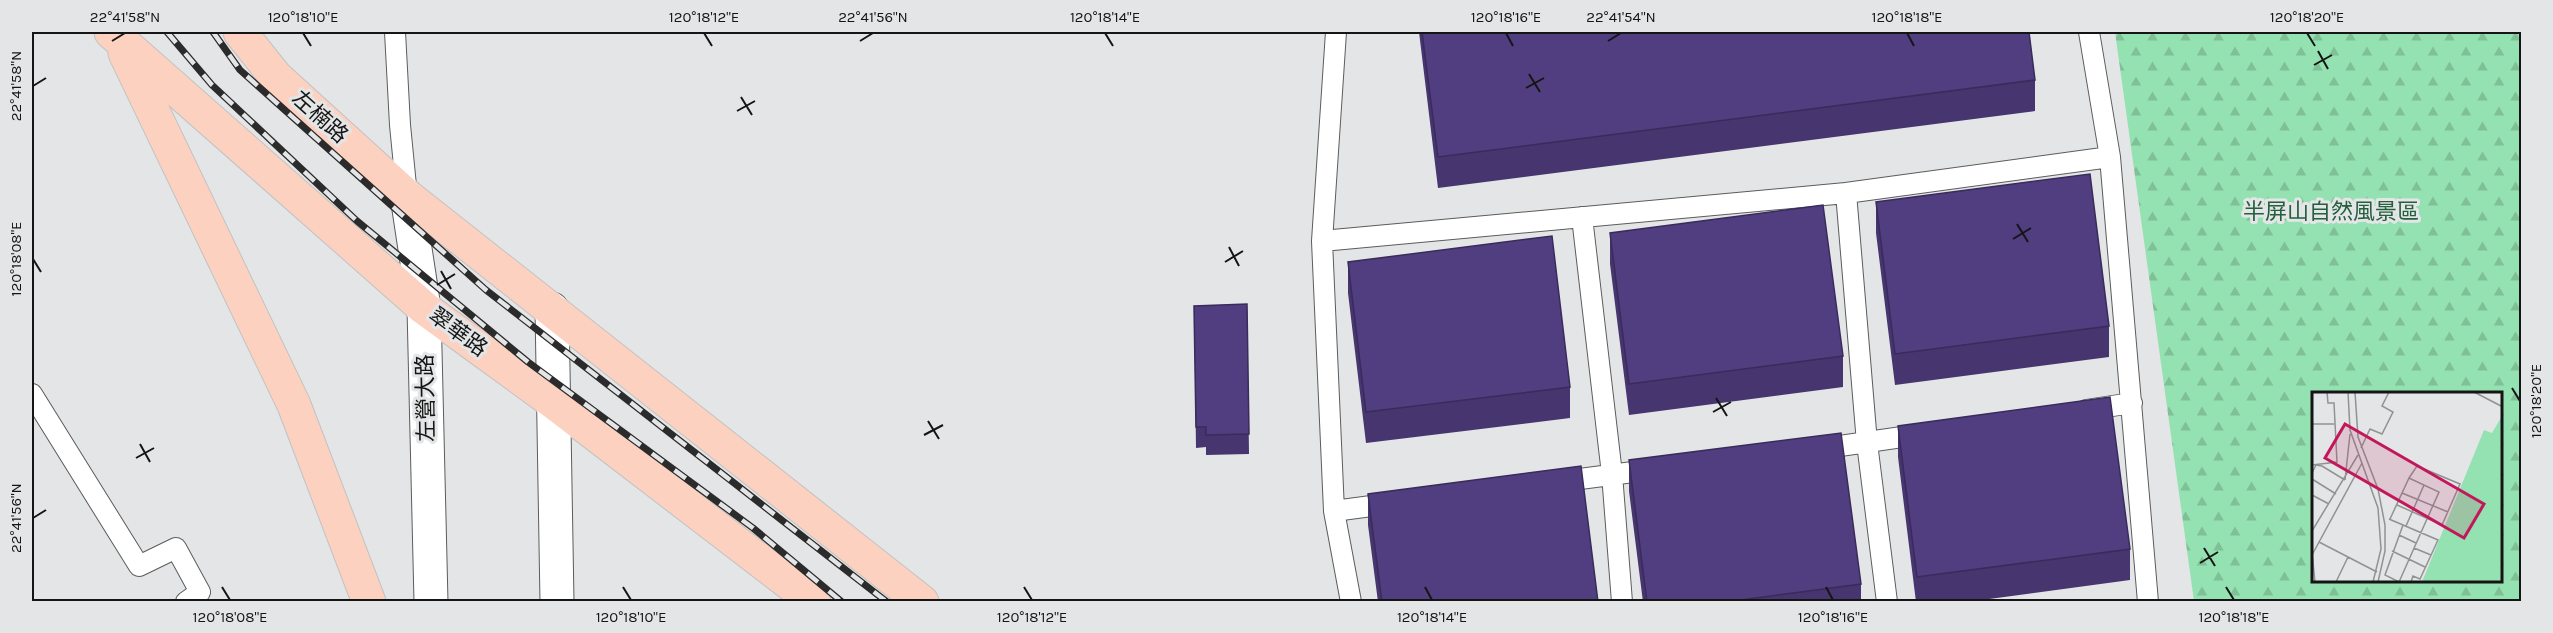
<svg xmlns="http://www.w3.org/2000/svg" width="2553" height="633" font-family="Karla,'Noto Sans TC',sans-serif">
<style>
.forest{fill:url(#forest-firs);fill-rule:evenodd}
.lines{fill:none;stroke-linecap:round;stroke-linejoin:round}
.service-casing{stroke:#5b5c5c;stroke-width:22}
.minor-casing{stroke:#5b5c5c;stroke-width:35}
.tertiary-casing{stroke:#5b5c5c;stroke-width:35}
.primary-casing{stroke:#c2c2c2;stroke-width:35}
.service{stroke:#fff;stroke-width:20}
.minor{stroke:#fff;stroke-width:33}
.tertiary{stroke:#fff;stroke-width:33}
.primary{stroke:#fcd1c0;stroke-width:33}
.rail-casing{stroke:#2b2b2b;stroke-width:7}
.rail{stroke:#e4e5e6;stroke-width:4.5;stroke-dasharray:14;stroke-linecap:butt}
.wall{fill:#46356f}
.building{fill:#513e81;stroke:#392b5a;stroke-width:1.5}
.ticks{fill:none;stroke:#151515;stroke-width:2}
.labels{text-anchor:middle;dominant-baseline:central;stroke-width:6;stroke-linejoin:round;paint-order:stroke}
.street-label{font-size:22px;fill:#151515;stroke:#e4e5e6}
.park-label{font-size:22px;fill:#24603e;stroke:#e4e5e6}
.inset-road{fill:none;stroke:#919292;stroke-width:1.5}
.view{fill:#c2185b;fill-opacity:0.15;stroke:#c2185b;stroke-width:3}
.inset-edge{fill:none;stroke:#151515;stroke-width:3}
.neatline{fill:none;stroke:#151515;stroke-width:2}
.ticks-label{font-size:15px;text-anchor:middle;fill:#151515}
</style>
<defs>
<pattern id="forest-firs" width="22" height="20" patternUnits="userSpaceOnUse" patternTransform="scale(1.5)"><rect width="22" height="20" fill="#94e1b1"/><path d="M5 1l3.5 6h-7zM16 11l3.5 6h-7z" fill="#7fc097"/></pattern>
</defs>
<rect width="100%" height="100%" fill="#e4e5e6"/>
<path class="forest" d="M2115,32H2521V601H2194ZM2313,393H2500V580H2313Z"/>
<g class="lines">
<g class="service-casing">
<path id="service" d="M395,32L400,125L407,196
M2089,32L2110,157L2148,602
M1846,193L2110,157
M1582,217L1612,474L1622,602
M1322,241L1336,32
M32,394L139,566L176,548L200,592L186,602
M2086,410L2132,403
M1819,449L1923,434
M1557,482L1656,469
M1334,511L1394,503
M1351,602L1334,511L1322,241L1846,193L1867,443L1887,602"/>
</g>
<g class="minor-casing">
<path id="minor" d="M552,309L557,602"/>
</g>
<g class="tertiary-casing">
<path id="tertiary" d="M407,196L424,308L431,602"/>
</g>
<g class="primary-casing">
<path id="primary" d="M111,32L424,308L553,402L814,602
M240,32L276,77L407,196L922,602
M125,53L294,405L369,602"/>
</g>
<use href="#service" class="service"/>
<use href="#minor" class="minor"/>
<use href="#tertiary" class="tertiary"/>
<use href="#primary" class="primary"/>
<g class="rail-casing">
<path id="rail" d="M167,32L212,85L357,221L528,362L753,528L842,602
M213,32L240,70L486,290L887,602"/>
</g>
<use href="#rail" class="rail"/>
</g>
<path class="wall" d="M1419,32H2029L2035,80V111L1438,188Z
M1876,202L2109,326V357L1895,385L1876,233Z
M1610,233L1843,356V387L1629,415L1610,264Z
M1348,262L1570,387V418L1366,443L1348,293Z
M1247,304L1249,454L1206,455V447L1196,448L1194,306Z
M1898,426L2130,549V580L1967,602H1916L1898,457Z
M1629,460L1861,584V602H1643L1629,491Z
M1368,494L1598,602H1378L1368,525Z"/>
<path class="building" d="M1422,32H2029L2035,80L1438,157Z
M2090,174L2109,326L1895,354L1876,202Z
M1823,205L1843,356L1629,384L1610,233Z
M1552,236L1570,387L1366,412L1348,262Z
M1247,304L1249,434L1206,435V427H1196L1194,306Z
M2110,397L2130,549L1917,577L1898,426Z
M1841,433L1861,584L1726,602H1647L1629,460Z
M1581,466L1598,602H1382L1368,494Z"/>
<path class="ticks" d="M303,33L311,46M704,33L712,46M1105,33L1113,46M1506,33L1513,46M1907,33L1914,46M2307,33L2315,46M112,41L125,33M860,41L873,33M1608,41L1621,33M2318,51L2328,69M2314,65L2332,55M1529,74L1540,92M33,86L46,78M1526,88L1544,78M741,97L752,115M737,111L755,101M2017,224L2028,242M2013,239L2031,228M1229,247L1239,266M33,259L41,272M1225,262L1243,251M441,271L451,289M437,285L455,274M2512,388L2520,401M1716,398L1727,416M1713,412L1731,402M928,421L939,439M924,435L943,425M140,444L150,462M136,458L154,448M33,518L46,510M2204,548L2215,566M2200,563L2218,552M222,587L230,600M623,587L631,600M1024,587L1032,600M1425,587L1432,600M1826,587L1833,600M2226,587L2234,600"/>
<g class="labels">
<g class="street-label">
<text transform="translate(320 117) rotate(42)">左楠路</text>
<text transform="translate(458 332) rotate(36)">翠華路</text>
<text transform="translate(426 398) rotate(-91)">左營大路</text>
</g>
<g class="park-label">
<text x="2331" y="212">半屏山自然風景區</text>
</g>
</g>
<g transform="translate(2312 392)">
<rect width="190" height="190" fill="#e4e5e6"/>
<path d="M190,24V190H110L172,38L180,41Z" fill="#94e1b1"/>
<path class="inset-road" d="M36,0L38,38L66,116L69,157L61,190M43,0L46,45L66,97L73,133V159L66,190M162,0L191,15M0,32H22M49,56L58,37L70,42L81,20L70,14L77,0M0,73L25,70L22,11H16L15,0M0,81L4,73L10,74L33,88M0,87L24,102M33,88L38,42M90,101L136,120M0,103L17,112M85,113L130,133L148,92L105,74L97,86M77,127L126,148L108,187L101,184L99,190M78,127L97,86L127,100L87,190M94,134L112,93M0,139L46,63M87,143L104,151M7,150L65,180M102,156L119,163M80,159L113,175M0,161L3,190M0,163L50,71M24,190L36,165M87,190L73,183L91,133"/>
<path class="view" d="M33,32L172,112L152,146L13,66Z"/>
<rect width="190" height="190" class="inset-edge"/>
</g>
<rect width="2553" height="633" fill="none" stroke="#e4e5e6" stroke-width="66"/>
<rect x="33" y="33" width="2487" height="567" class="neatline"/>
<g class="ticks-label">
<text x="125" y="22">22°41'58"N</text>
<text x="303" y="22">120°18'10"E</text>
<text x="704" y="22">120°18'12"E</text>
<text x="873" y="22">22°41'56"N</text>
<text x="1105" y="22">120°18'14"E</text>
<text x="1506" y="22">120°18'16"E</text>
<text x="1621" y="22">22°41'54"N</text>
<text x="1907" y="22">120°18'18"E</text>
<text x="2307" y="22">120°18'20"E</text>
<text transform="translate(16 86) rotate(-90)" y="5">22°41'58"N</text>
<text transform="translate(16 259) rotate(-90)" y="5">120°18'08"E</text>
<text transform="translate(2536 401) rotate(-90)" y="5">120°18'20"E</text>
<text transform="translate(16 518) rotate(-90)" y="5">22°41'56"N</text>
<text x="230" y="622">120°18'08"E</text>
<text x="631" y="622">120°18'10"E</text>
<text x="1032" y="622">120°18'12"E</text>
<text x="1432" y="622">120°18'14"E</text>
<text x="1833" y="622">120°18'16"E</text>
<text x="2234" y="622">120°18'18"E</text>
</g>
</svg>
